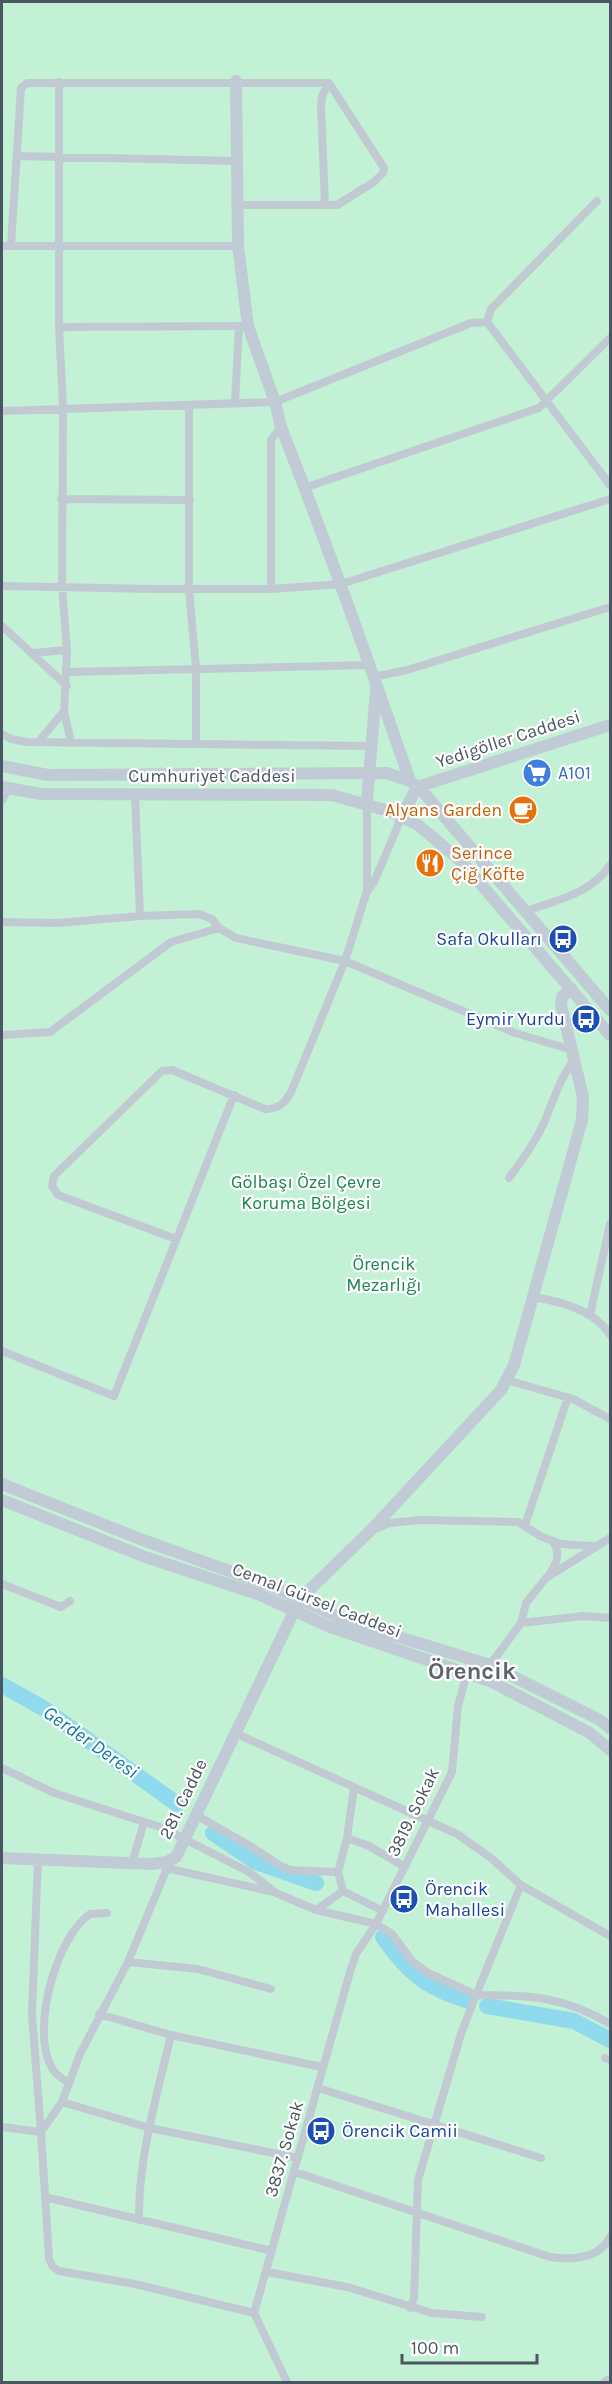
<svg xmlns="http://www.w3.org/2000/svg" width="612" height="2384" font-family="Karla,sans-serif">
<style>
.green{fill:#c3f1d5}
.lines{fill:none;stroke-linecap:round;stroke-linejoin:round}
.river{stroke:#90daee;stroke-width:16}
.street{stroke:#c1cad2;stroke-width:8}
.secondary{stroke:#c1cbd6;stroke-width:12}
.labels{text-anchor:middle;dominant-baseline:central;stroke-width:4.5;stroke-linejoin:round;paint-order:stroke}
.street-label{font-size:18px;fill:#4a5661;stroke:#fff}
.shop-label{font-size:18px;fill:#366cbe;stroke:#fff;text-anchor:start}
.food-label{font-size:18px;fill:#c56008;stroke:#fff;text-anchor:end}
.transit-label{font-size:18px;fill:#164399;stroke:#fff;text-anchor:end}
.park-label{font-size:18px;fill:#17864f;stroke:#fff}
.water-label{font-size:20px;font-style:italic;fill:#0c7c9b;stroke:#fff}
.district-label{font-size:24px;font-weight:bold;fill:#5f6368;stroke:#fff}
</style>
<rect width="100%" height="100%" fill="#f5f3f3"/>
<path class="green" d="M2,2H610V2382H2Z"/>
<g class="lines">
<path class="river" d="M2,1685L43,1708L177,1804
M213,1833L256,1862L316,1883
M383,1937C408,1973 426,1988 469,2001
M487,2006L574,2021L610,2040"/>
<path class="street" d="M59,82V327L63,407L62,586L67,650L64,711L71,742
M17,156L237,161
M597,201L491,309L487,322L610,485
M325,205L321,105L322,96L329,83
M11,245L21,88L27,83H329L384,168L383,173L374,182L337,205H237
M2,246H238
M59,327L248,326
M235,402L239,327
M189,406V589L196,668V742
M2,411L275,402L471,323L487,322
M304,488L539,408L610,338
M61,499L190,500
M2,586L155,589H271L341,584L610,499
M271,589V440L281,427
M2,626L67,686
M33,653L67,650
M67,672L370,665
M373,677L407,670L610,607
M2,734L11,739L27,742L372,746
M39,741L64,711
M135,794L140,916
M2,800L8,789
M367,891L374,882L402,816
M526,911C557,900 591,894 610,865
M2,922L57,923L140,916L199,914L212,919L219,928L236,938L345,961L515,1033L572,1050
M2,1035L50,1032L171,942L219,928
M509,1178C523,1159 537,1140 546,1118C556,1093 559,1082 574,1059
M176,1239L58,1195L52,1186L54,1176L162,1071L172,1070L265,1109C279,1109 285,1103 291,1092L345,961L367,891V802
M533,1297C560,1301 596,1311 610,1335
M590,1315L610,1224
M2,1351L114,1396L234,1095
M507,1380L573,1399L610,1419
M525,1525L568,1397
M373,1530L390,1523L420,1520L518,1522L542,1537L561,1544L593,1546
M550,1573C558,1562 560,1552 553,1541
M2,1584L61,1607L70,1601
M521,1623L583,1616L610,1618
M490,1665L521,1623L526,1603L546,1578L610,1538
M235,1733L457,1834L491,1858L521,1885L610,1936
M2,1768L54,1793L163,1828L249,1872L276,1893L316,1910L376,1924L392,1934L412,1961L428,1973L476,1995L461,2034L418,2180L414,2298L410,2308
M196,1815L252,1847L287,1870L338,1872
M347,1838L369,1846L405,1867
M167,1862L165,1873L128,1962L80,2054L62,2102L41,2132L49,2259L53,2267L59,2271L135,2284L254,2313
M132,1863L144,1822
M166,1868L274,1892
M343,1891L383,1911
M316,1910L343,1891L338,1872L347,1838L354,1787
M128,1962L198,1969L271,1989
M476,1995C528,1995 564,1996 610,2024
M476,1995L521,1885
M99,2014L171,2035L322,2067
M605,2058L610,2060
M69,2083C63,2079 55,2075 52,2068C30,2031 56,1937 90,1914L107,1913
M318,2088L541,2158
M62,2102L150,2128L298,2158
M2,2127L41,2132L32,2014L38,1859
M295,2172L550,2257C572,2260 599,2259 610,2237
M45,2197L272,2251
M139,2220C138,2158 157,2095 171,2035
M267,2272L347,2287L432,2313L482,2317
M287,2382L254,2313L350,1972L356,1954L376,1924L452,1772L458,1706L467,1673"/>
<path class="secondary" d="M236,81L238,246L248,326L275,402L281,427C327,544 369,662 410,781
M2,766L48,775L387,773L410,781L424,793L610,1010
M2,787L41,794L332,795L392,812L418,825L461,861L610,1035
M367,802L376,689
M402,816L417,787L610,725
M2,1484L140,1539L271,1586L347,1621L490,1665L600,1720L610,1728
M2,1500L145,1557L258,1594L330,1627L490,1681L590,1733L610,1750
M2,1858L152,1864L167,1862L176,1857L300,1599L371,1530L501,1390L514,1365L582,1120L583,1097L561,1005L562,997L571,988
M607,2382H610"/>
</g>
<defs>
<g id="supermarket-disc" transform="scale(1.5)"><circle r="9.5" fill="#3f7fe0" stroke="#fff"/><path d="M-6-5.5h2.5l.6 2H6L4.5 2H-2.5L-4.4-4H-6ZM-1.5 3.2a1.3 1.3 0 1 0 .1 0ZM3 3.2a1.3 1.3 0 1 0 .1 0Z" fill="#fff"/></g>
<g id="cafe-disc" transform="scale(1.5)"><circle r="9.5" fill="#e8710a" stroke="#fff"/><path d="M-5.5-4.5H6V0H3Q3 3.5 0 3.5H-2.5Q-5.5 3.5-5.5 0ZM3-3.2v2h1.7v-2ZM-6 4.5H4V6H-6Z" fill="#fff"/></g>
<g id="restaurant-disc" transform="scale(1.5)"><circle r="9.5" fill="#e8710a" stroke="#fff"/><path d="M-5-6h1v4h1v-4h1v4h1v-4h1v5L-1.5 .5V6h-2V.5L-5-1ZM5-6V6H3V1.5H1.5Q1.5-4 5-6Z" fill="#fff"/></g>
<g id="bus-disc" transform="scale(1.5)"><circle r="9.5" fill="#1a4fb4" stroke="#fff"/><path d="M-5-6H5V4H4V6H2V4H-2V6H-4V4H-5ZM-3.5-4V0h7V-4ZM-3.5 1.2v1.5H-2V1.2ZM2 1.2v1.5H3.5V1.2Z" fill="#fff"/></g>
</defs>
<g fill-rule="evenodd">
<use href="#supermarket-disc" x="537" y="773"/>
<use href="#cafe-disc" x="523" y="810"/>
<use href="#restaurant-disc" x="430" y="863"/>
<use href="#bus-disc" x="563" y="939"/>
<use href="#bus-disc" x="586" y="1019"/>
<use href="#bus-disc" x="404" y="1899"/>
<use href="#bus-disc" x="321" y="2131"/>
</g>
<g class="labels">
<g class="street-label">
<text transform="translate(508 739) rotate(-18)">Yedigöller Caddesi</text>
<text x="212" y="776">Cumhuriyet Caddesi</text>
<text transform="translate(317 1600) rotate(21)">Cemal Gürsel Caddesi</text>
<text transform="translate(183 1799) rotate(-64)">281. Cadde</text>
<text transform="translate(413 1812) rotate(-64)">3819. Sokak</text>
<text transform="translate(284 2149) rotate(-74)">3837. Sokak</text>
</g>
<g class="shop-label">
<text x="558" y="773">A101</text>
</g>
<g class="food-label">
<text x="502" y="810">Alyans Garden</text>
<text x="451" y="853" text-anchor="start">Serince<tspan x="451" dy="21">Çiğ Köfte</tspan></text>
</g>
<g class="transit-label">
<text x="542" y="939">Safa Okulları</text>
<text x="565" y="1019">Eymir Yurdu</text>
<text x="425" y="1889" text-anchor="start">Örencik<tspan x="425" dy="21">Mahallesi</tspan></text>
<text x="342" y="2131" text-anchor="start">Örencik Camii</text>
</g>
<g class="park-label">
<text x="306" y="1182">Gölbaşı Özel Çevre<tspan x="306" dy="21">Koruma Bölgesi</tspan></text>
<text x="384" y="1264">Örencik<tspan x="384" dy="21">Mezarlığı</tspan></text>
</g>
<g class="water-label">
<text transform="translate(91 1742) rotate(35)">Gerder Deresi</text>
</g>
<g class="district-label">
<text x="472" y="1671">Örencik</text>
</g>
</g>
<rect width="612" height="2384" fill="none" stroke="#4a5661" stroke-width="6"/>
<path d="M402 2354v9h135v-9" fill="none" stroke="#4a5661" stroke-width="3"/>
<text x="411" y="2354" font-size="18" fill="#4a5661" stroke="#ffffff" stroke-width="4.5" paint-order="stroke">100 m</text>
</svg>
